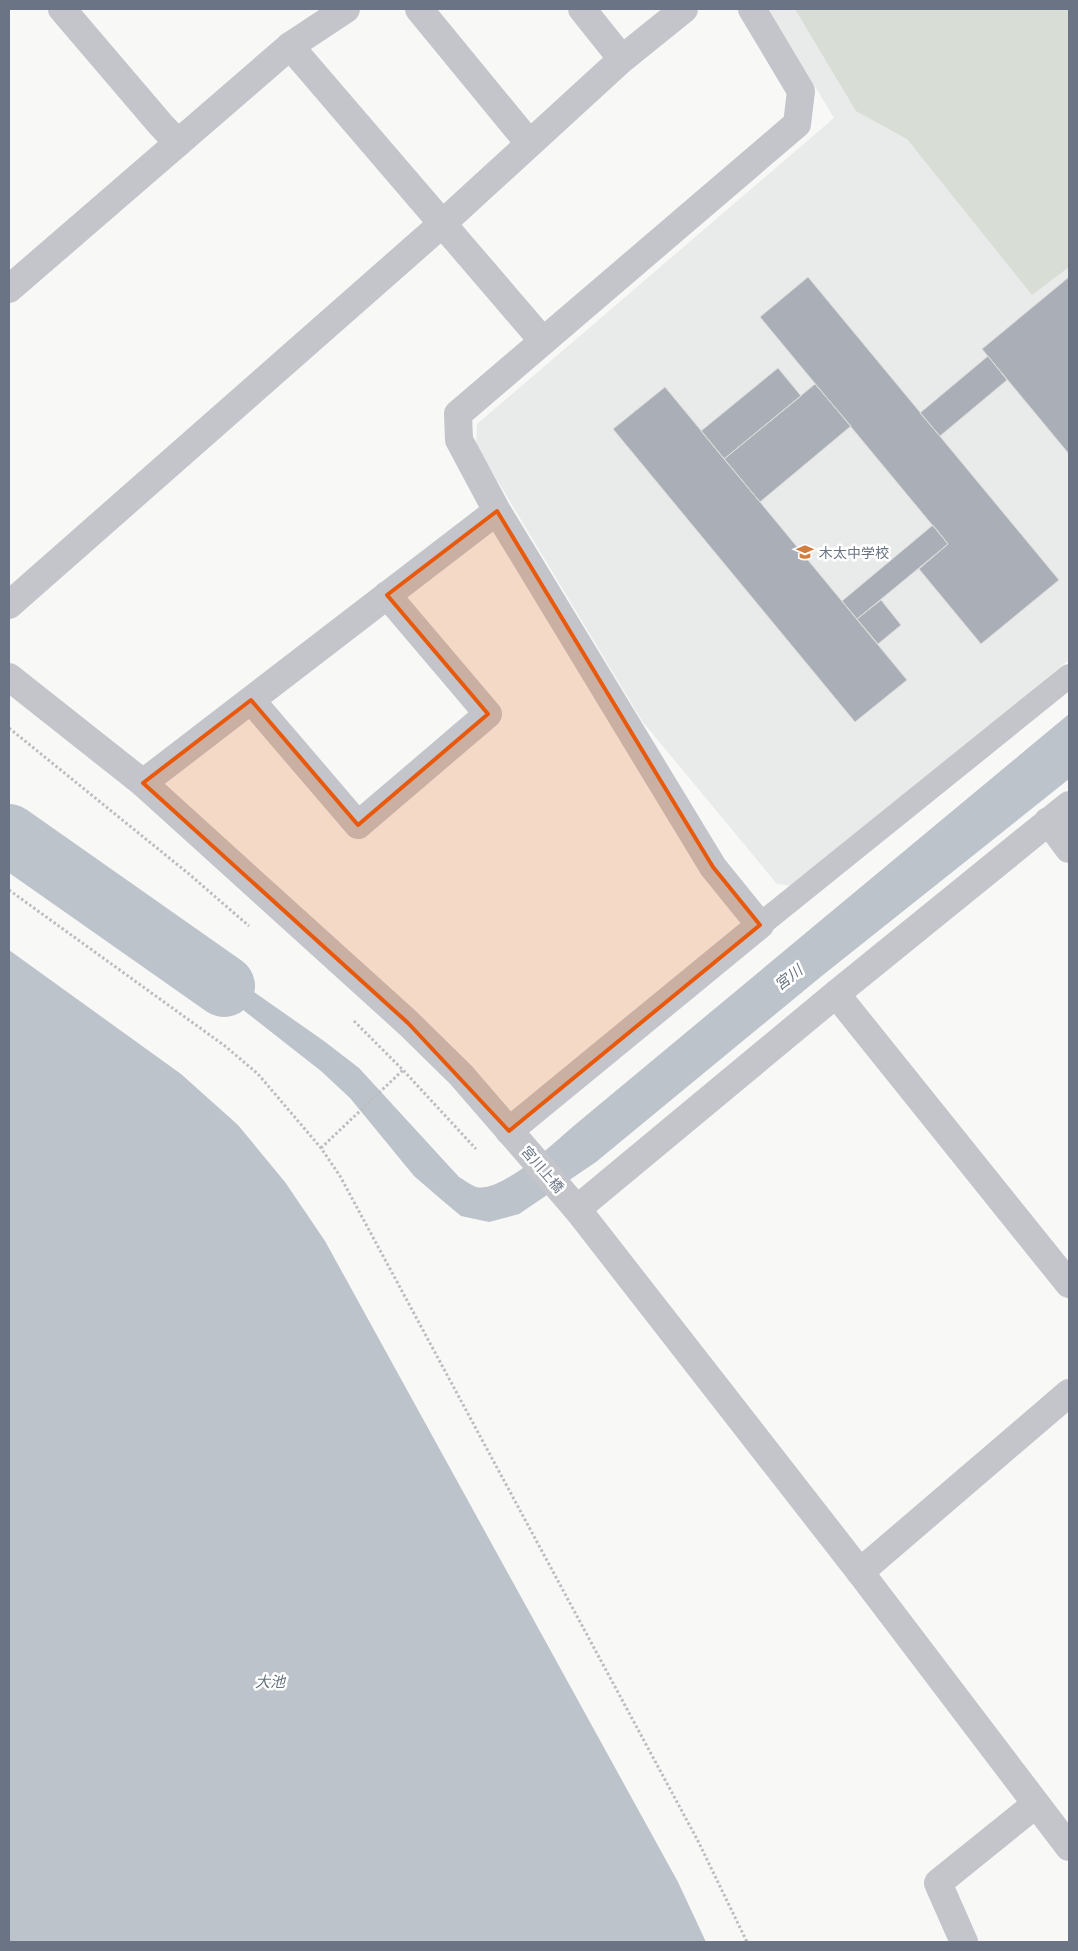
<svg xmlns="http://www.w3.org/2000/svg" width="1078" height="1951" font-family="Lato,'Noto Sans JP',sans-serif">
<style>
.built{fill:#e9eaea}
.green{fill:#d8ddd6}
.water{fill:#bdc3ca}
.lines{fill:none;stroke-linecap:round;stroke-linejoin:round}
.river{stroke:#bdc3ca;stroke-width:62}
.building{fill:#aaafb7;stroke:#dadbd9}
.path{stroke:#bbbdc0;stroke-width:3;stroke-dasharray:2.5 2.5;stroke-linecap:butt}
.pedestrian{stroke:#c3c5ca;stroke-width:24}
.minor{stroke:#c3c5ca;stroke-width:28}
.tertiary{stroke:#c3c5ca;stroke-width:28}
.marked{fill:#e8590c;fill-opacity:0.2;stroke:#e8590c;stroke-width:4;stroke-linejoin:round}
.labels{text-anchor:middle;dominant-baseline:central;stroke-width:5;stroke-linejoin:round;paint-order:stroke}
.poi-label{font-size:14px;fill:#6b7485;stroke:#fff;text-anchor:start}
.street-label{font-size:14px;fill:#6b7485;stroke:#fff}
.water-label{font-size:15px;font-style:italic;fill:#677480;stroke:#fff}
</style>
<rect width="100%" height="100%" fill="#f8f9f7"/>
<path class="built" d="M768,9H1069V660L794,886L777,884L642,721L476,445L477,424L834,118Z"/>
<path class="green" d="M795,9H1069V267L1032,295L907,139L856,111Z"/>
<path class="water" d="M1069,714V779L823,975L596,1162L519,1214L489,1222L461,1216L443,1201L414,1176L350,1098L321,1071L238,1006L148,944L161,927L324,1041L359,1068L459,1177C464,1180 471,1185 476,1187C501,1194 557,1140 576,1124Z
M9,950L181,1074L238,1125L285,1182L325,1241L678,1882L706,1942H9Z"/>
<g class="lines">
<path class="river" d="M9,835L224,986"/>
</g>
<path class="building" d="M808,277L1059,580L981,644L919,569L948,544L760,317Z
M1069,277V454L982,349Z
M988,356L1007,380L940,436L920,413Z
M778,368L801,396L724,459L701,431Z
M815,384L851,426L760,502L724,459Z
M665,387L907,680L855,722L613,429Z
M933,525L948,544L857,619L842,601Z
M881,600L901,625L878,644L857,619Z"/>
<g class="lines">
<path class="path" d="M9,728L189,874L249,926
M9,890L225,1046L258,1074L321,1148L340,1176L698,1841L747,1942
M354,1021L403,1070L476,1149
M321,1148L403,1070"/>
<path class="pedestrian" d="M760,925L1069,676"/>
<path class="minor" d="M62,9L161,125L178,143
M419,9L529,143
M582,9L622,59
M290,46L543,341
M9,605L443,223L622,59L684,9
M251,700L358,825L488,714L387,595
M143,783L497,511
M1048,821L1069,849
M836,994L1069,1284
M509,1131L760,925L713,867L497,511L459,440L458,414L797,124L801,91L752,9
M577,1209L836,994L1069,805
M860,1572L1069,1393"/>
<path class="tertiary" d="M9,289L290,46L346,9
M9,677L143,783L408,1023L461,1075L577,1209L860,1572L1069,1847
M964,1942L938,1883L1036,1804"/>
</g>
<path class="marked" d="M497,511L713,867L760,925L509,1131L408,1023L143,783L251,700L358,825L488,714L387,595Z"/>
<defs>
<g id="school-bare" transform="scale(1.35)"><path d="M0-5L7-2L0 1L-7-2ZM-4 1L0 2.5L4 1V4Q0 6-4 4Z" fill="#d37c3d" stroke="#fff" stroke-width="2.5" paint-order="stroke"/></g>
</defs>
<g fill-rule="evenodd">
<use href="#school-bare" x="805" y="552"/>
</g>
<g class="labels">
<g class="poi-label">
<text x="819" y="552">木太中学校</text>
</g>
<g class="street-label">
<text transform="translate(543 1169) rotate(49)">宮川上橋</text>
</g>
<g class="water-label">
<text transform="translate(788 977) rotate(-38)">宮川</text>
<text x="270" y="1681">大池</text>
</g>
</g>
<rect width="1078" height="1951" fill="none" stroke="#6b7485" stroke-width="20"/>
</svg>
